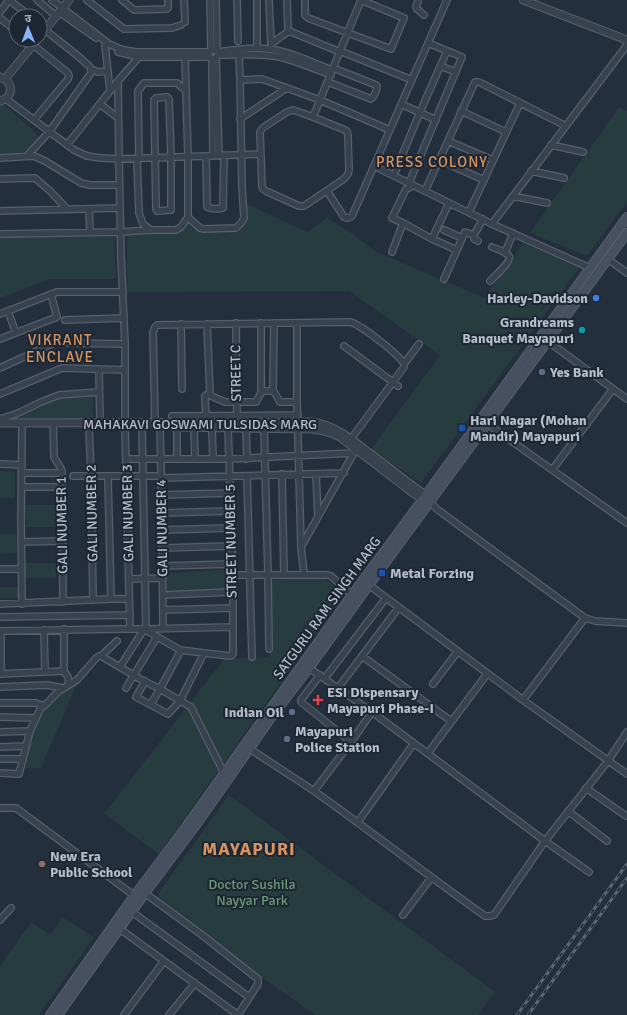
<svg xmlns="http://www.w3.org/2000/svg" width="627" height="1015" font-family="Signika,'Noto Sans Devanagari',sans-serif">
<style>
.green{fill:#263c3f}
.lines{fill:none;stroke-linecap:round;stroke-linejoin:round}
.minor-casing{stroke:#565f6c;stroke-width:8}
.tertiary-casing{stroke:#565f6c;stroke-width:9}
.secondary-casing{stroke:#565f6c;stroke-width:10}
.minor{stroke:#38414e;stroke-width:5.5}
.tertiary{stroke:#38414e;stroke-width:7}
.secondary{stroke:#465061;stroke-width:8}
.rail-casing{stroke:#5a6575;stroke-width:3}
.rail{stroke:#1d2633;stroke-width:1.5;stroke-dasharray:4.5;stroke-linecap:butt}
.shop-dot{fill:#3f7fe0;stroke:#1d2633;stroke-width:1.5}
.culture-dot{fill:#0f9aa8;stroke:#1d2633;stroke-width:1.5}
.service-dot{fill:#5c6f8a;stroke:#1d2633;stroke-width:1.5}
.transit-dot{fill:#1a4fb4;stroke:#1d2633;stroke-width:1.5}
.health-dot{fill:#e0444e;stroke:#1d2633;stroke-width:1.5}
.education-dot{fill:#8d6e63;stroke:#1d2633;stroke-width:1.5}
.labels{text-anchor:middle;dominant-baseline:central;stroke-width:4;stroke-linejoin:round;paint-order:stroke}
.poi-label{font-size:14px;font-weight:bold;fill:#b4bcc9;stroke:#1d2633;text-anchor:start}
.street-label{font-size:14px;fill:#b4bcc9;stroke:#1d2633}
.park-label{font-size:14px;fill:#6b9a76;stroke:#1d2633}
.neighbourhood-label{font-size:15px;letter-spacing:1px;fill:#d59563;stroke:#1d2633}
.district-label{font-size:18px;font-weight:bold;letter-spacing:1px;fill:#d59563;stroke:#1d2633}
</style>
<rect width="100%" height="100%" fill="#242f3e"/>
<path class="green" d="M2,103L32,129L39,137L37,144L28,152L15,156L0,155V104Z
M619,107L627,111V202L587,256L530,233Z
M245,203L307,232L327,218L350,232L375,251L484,298L523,243L579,268L421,483L371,449L440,355L349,291L127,292V232L180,231L188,219L201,232L236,231L246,218Z
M114,234L116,279H50L0,298V237Z
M93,397L94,419H6L62,398Z
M0,471L15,472V498H0Z
M25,505H57V527H26Z
M0,534H16L17,553L0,554Z
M25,563H56V578H25Z
M231,569V590L167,592V573Z
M323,577L344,594L159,854L104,814L224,659L269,657L268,580Z
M0,587H18V598H0Z
M64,684H77L41,768H25L30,730L54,687Z
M229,795L495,992L478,1015H316L152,902Z
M62,917L94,937L39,1015H0V966L31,922L50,935Z"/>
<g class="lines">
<g class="minor-casing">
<path id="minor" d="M9,0L30,16
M37,0L56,16
M52,0L109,44L118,48L124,50L137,52H209C211,49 214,49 217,51L218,55
M87,0L124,29L172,28L181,25
M122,0L134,10L167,9L168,8V0
M184,0L185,22
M210,0L211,50
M216,0L217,51
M237,0L238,41
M257,0V48
M269,0L271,44
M287,0L288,28L289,31L340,52
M305,0V15L308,18L391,49L404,18L361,0
M418,1L416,7L417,9L424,15
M0,12L9,0
M59,12L96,38
M0,18L16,31
M40,24L46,28
M27,40L68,73L69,76L68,79L34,120
M271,44L289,31
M105,45L110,91
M340,51L412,80
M118,52L139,57H209
M218,52C238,49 259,46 280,51C298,55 315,64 332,70
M209,54L210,58C214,60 217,58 218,55C239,55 260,53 280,57C297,61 314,69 331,75
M239,55L240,80
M185,57L188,157V217L200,228L203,229L236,228L241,223L244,218L242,187L240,80L262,79L320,100L390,130
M216,58L219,156
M212,59L213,156
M440,66L456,72
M91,69L98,72L108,71
M328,82L371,99C374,97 377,90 377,86L376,85L333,68
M167,97L169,99L171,157V210L157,211L156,209L154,100L156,98Z
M6,99L74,150L87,156L101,158L119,159L260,154
M100,104L118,118
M401,104L436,120
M293,110L313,117L345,130L347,131L348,136L349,170L348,174L344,179L304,206H299L266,191L263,189L262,186L260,133L261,130L264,127L287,112Z
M461,111L506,132
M313,117L361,0
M240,119L287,88
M448,141L493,160
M67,145L118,81
M551,145L583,152
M27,156L49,132L91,73V69L89,66L78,56L45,30
M206,156L207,207C211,209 218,209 223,208V205L224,156
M0,158L34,156L45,161L81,183L90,185H119
M139,158L138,91L144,83H177L186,91
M137,159L139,213L143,224L151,230
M439,160L484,180
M374,166L492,224L590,268
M531,171L564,178
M394,175L420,112L447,51
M0,179L35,178L50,191L67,209
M409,183L462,57L428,43
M412,184L409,188L406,189L392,218L403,223L432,239L449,203
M327,191L344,217C348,219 350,218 352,216L447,0
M425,191L475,82H479L566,126
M513,196L547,203
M89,209L90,232
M0,211L120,208
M469,212L520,103
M492,224L627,45
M444,230L462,238
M0,234L120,232L151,230H176L181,227L188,217
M432,239L457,250
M478,241L474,239V235L483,219
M392,252L403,223
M505,253L513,233
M608,259L627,273
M444,279L465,232L474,235
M490,281C494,277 512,261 509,256C508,252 496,249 492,247
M8,311L16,333
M0,314L57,292H123
M65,320L124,318
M236,323L237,419
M261,323V390L262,391H272L273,389L274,323
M297,323V402L301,547
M181,324L182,389
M207,324L210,394L211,396L225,402H256L262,391
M0,339L57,317L51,294
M546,340L627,399
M67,343L125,344
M344,346L398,386
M404,364L419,344
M0,368L52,344
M99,369L100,423
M273,390L280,402H297
M0,394L62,368L125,370
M172,416H189V418
M189,416L298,415
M206,416L205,400V396L206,395L210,394
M0,419L16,414L41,402L59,395L99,392
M53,423L54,457C56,462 60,465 62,471L63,602
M155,423L153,332L155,327L157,325L350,322C360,324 395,352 402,361C404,364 404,364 404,367L351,439
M486,423L627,523
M89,426L91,477L93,600
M142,427L146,629
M160,427L162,513L163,629
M194,427L195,459
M212,428L213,459
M246,428L247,459
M126,459H229L354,453
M177,459V427
M0,464L22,465
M552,470L613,389
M22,473H62
M282,474L284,575
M316,474L318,517
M73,476H161
M247,476L252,657
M108,477L111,599
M161,478L344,473
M22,487H62
M162,495L230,493
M430,502L438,510L585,618L595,621L627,623
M162,513L230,511
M162,530L231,528
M22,542L62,541
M162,548L232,546
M162,566L232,564
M0,569H22
M304,574L301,547L355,451
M233,575H268L264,428
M129,579L163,578
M369,585L523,700L627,774
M163,595L232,592
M0,604L111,599H129
M22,604L21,519L22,427
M163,610L233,608
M0,617L130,615
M130,629L125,427V344L121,257L119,159L118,86V81L139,57
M44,630L45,672
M0,631L122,629H146L233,627
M269,649L268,575H328L331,576L352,595
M180,650L204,653
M101,656L117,641
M362,656L451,721
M120,667L144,629L180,650V652L160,689L191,707L224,773
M64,671L68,677L69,685
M0,674L64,671V629
M1,674V631
M320,675L301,700V702L351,742
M325,678L386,598
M145,681L136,697L168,714L180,701L204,653L231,656L233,654V575L228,428
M433,684L458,651
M0,687L47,685L63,688
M126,688L157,637
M338,688L399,607
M523,700L585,618
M0,703H36L44,706L59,691L77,680L96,658L99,656H101L140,679L160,689L151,704
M372,712L545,841L589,872
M0,717L36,718
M0,732L30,731
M0,747L26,746
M250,749L314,791L351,742L372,712L309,668
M428,753L487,674
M0,759H23
M0,773L19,774L30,731L42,705
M586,788L626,816
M314,791C372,832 427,875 485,916H489L494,915L545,841L608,761L627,732
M0,808H16L136,897
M568,811L607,841
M358,822L414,743
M142,891L202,935L258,979V984L238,1015
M132,912L249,997
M403,915L431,878
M0,920L11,908
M120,929L238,1015
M124,1015L164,961
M169,1015L195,983"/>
</g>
<g class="tertiary-casing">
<path id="tertiary" d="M523,0L627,40
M40,36L69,0
M0,77C14,82 14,97 0,101
M5,79L37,40
M0,423L312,422C334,425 351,439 368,452C389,467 408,484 430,498
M174,427L312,429C322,430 331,432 340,437L413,493L427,502"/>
</g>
<g class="secondary-casing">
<path id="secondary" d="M50,1015L134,896L180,835L352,595L423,499L627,217
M58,1015L145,893L199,821L271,718L309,668L369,585L627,233"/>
</g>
<use href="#minor" class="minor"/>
<use href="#tertiary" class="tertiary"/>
<use href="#secondary" class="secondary"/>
<g class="rail-casing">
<path id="rail" d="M517,1015L627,864
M528,1015L627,878"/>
</g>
<use href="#rail" class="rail"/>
</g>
<circle class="shop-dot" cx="596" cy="298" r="4"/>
<circle class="culture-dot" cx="582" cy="330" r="4"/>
<g class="service-dot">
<circle cx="542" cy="372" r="4"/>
<circle cx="292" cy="712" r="4"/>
<circle cx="287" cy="739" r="4"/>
</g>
<g class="transit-dot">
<rect x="458" y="424" width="8" height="8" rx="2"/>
<rect x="378" y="569" width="8" height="8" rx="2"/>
</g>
<path class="health-dot" d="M316 694h4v4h4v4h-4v4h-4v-4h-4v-4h4z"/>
<circle class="education-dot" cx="42" cy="864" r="4"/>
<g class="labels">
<g class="poi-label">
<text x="588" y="298" text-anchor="end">Harley-Davidson</text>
<text x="574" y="322" text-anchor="end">Grandreams<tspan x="574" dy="16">Banquet Mayapuri</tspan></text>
<text x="550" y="372">Yes Bank</text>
<text x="470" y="420">Hari Nagar (Mohan<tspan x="470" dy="16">Mandir) Mayapuri</tspan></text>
<text x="390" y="573">Metal Forzing</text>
<text x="327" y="692">ESI Dispensary<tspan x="327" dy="16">Mayapuri Phase-I</tspan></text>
<text x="284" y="712" text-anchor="end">Indian Oil</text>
<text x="295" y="731">Mayapuri<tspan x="295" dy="16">Police Station</tspan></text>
<text x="50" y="856">New Era<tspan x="50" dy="16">Public School</tspan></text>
</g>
<g class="street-label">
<text transform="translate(236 373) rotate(-91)">STREET C</text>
<text x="200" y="424">MAHAKAVI GOSWAMI TULSIDAS MARG</text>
<text transform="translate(92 513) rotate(-91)">GALI NUMBER 2</text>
<text transform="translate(128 513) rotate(-91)">GALI NUMBER 3</text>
<text transform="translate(62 525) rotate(-91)">GALI NUMBER 1</text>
<text transform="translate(162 528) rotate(-91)">GALI NUMBER 4</text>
<text transform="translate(231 541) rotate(-91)">STREET NUMBER 5</text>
<text transform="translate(327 608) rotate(-54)">SATGURU RAM SINGH MARG</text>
</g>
<g class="park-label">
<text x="252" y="884">Doctor Sushila<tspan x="252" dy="16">Nayyar Park</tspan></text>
</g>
<g class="neighbourhood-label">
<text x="432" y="162">PRESS COLONY</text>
<text x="60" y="340">VIKRANT<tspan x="60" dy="17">ENCLAVE</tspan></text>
</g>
<g class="district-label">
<text x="249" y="849">MAYAPURI</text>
</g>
</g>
<g transform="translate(28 28) rotate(359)"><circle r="19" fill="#1d2633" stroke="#59626f"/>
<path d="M0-3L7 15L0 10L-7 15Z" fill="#8ab4f8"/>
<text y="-6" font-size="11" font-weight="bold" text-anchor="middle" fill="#b4bcc9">उ</text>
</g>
</svg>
